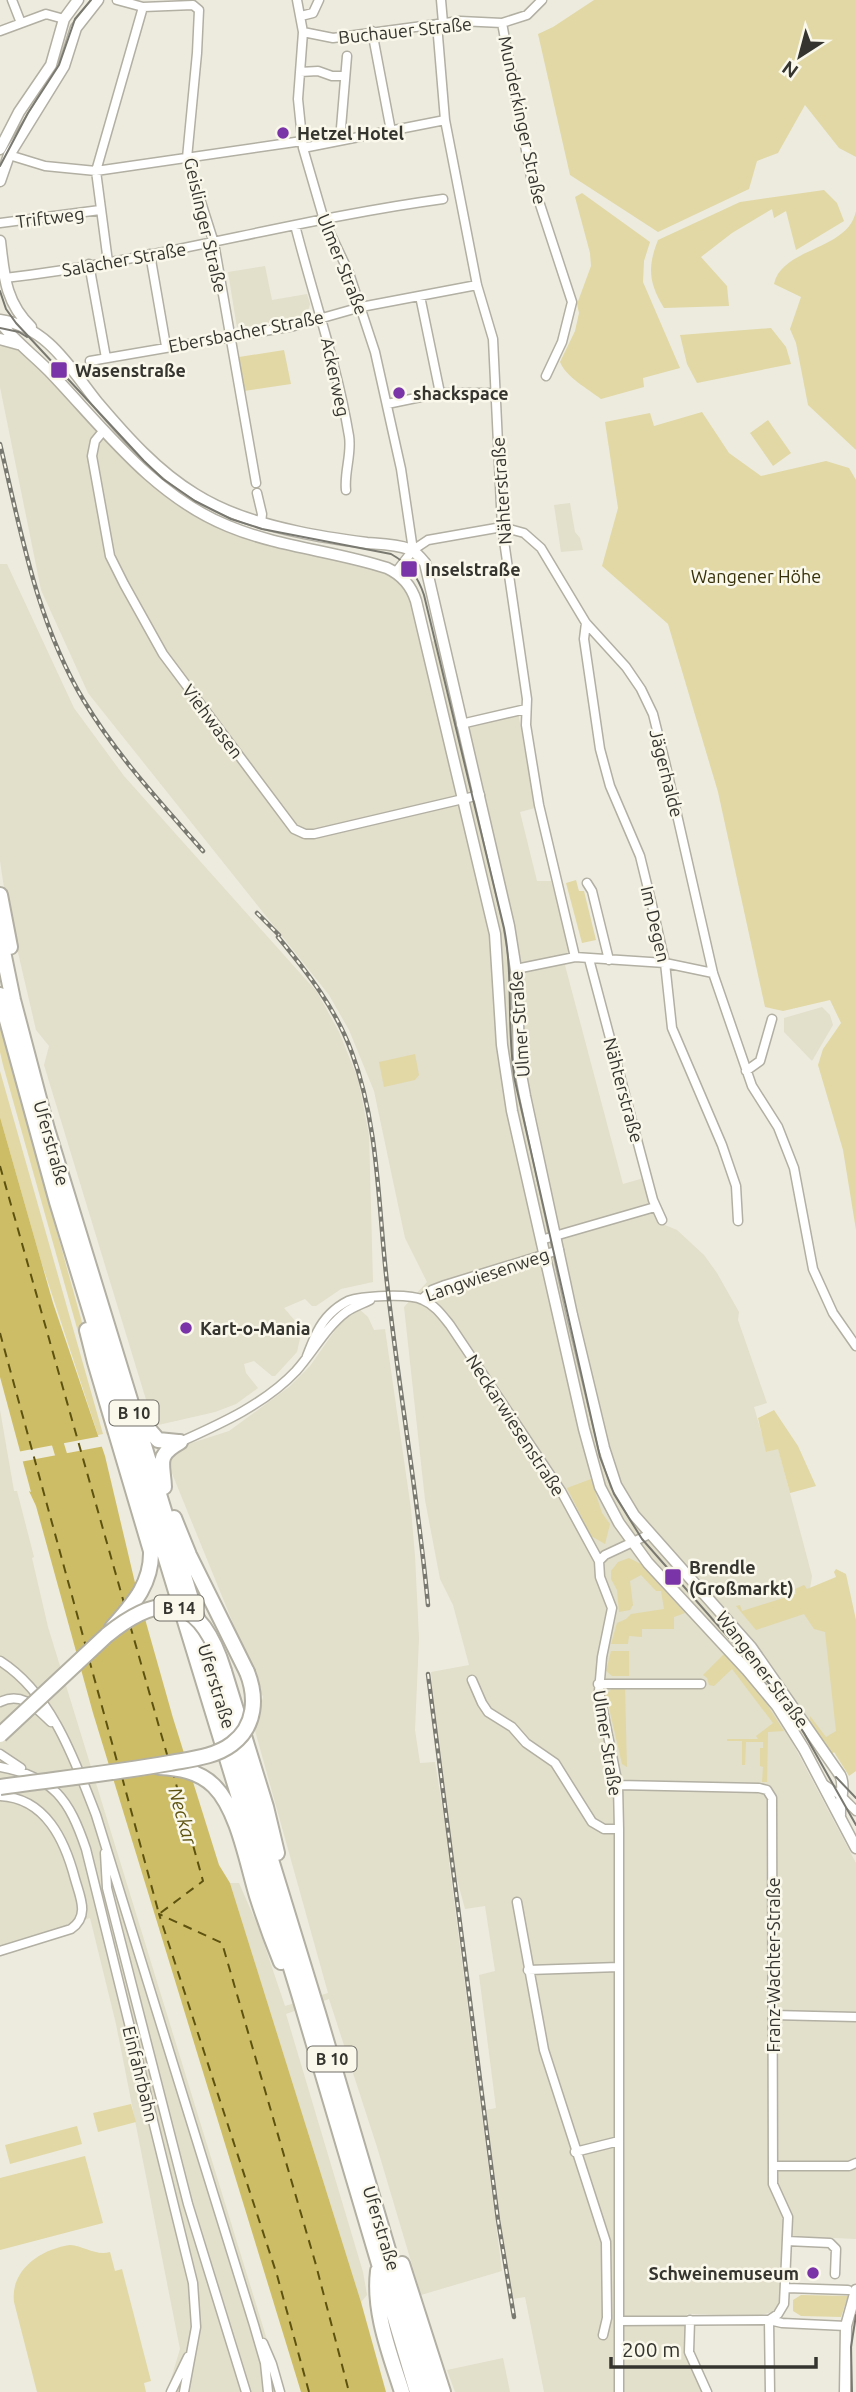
<svg xmlns="http://www.w3.org/2000/svg" width="856" height="2392" font-family="Ubuntu,sans-serif">
<style>
.built{fill:#e2dfcb}
.green{fill:#e1d8a6}
.water{fill:#cebd67}
.pier{fill:#edebde}
.lines{fill:none;stroke-linecap:round;stroke-linejoin:round}
.river{stroke:#cebd67;stroke-width:12}
.ferry{stroke:#5d520f;stroke-width:2;stroke-dasharray:9 7;stroke-linecap:butt}
.minor-casing{stroke:#b2afa3;stroke-width:11}
.tertiary-casing{stroke:#b2afa3;stroke-width:13}
.trunk-casing{stroke:#b2afa3;stroke-width:18}
.minor{stroke:#fff;stroke-width:8}
.tertiary{stroke:#fff;stroke-width:10}
.trunk{stroke:#fff;stroke-width:14}
.tram{stroke:#7a7971;stroke-width:2}
.rail-casing{stroke:#7a7971;stroke-width:4.5}
.rail{stroke:#faf8eb;stroke-width:2;stroke-dasharray:5;stroke-linecap:butt}
.trunk-bridge-casing{stroke:#b2afa3;stroke-width:18;stroke-linecap:butt}
.trunk-bridge{stroke:#fff;stroke-width:14}
.poi-dot{fill:#7a34a8;stroke:#faf8eb;stroke-width:2.5}
.labels{text-anchor:middle;dominant-baseline:central;stroke-width:5;stroke-linejoin:round;paint-order:stroke}
.shield{fill:#faf8eb;stroke:#706f67;stroke-width:2}
.shield-label{font-size:16px;font-weight:bold;fill:#35342f}
.street-label{font-size:18px;fill:#35342f;stroke:#faf8eb}
.poi-label{font-size:18px;font-weight:bold;fill:#35342f;stroke:#faf8eb;text-anchor:start}
.park-label{font-size:18px;fill:#362f08;stroke:#faf8eb}
.water-label{font-size:19px;font-style:italic;fill:#5d520f;stroke:#faf8eb}
</style>
<rect width="100%" height="100%" fill="#edebde"/>
<path class="built" d="M265,266L272,300L307,294L310,304L308,311L304,318L237,328L228,272Z
M8,345L21,350L35,362L159,491L193,515L236,534L378,569L393,576L411,597L422,644L447,638L466,723L518,712L535,808L520,812L537,881H551L571,952L562,954L623,1184L644,1178L660,1223L677,1230L704,1255L717,1273L739,1312L738,1320L767,1403L754,1407L767,1452L778,1448L812,1576L810,1589L830,1623L839,1710L840,1740H791L856,1863V2239L790,2236V2298L772,2312L757,2316L687,2314L686,2355L703,2392H544L525,2297L513,2299L504,2250L486,2110L496,2108L479,1975L495,1971L485,1906L465,1909L452,1861L449,1862L502,2271L421,2295L377,2147L329,1999L286,2014L363,2272L367,2295L361,2302L230,1883H239L259,1929L285,2006L328,1993L254,1727L263,1697L169,1466L170,1455L182,1446L229,1431L289,1387L310,1366L343,1319L358,1308L368,1317L374,1330L385,1329L411,1509L415,1556L419,1638L415,1730L420,1763L435,1762L446,1830L435,1742L431,1672L469,1665L453,1605L440,1579L425,1500L404,1307L427,1282L405,1238L374,1091L349,1030L329,995L88,693L41,590L0,387V346Z
M570,503L575,532L580,538L583,550L561,552L554,505Z
M0,564H7L74,708L124,776L317,992L339,1032L358,1079L369,1135L373,1282L341,1289L316,1306H312L305,1299L284,1308L302,1329L297,1352L275,1376H272L254,1361L244,1364L246,1373L258,1388L236,1404L215,1412L154,1426L44,1065L49,1046L36,1030L6,901L0,861Z
M822,1007L830,1015L833,1025L812,1061L784,1032V1018Z
M0,1410L14,1491H17L34,1557L32,1558L48,1627L283,2392H167L180,2349L116,2024L90,1918L0,1947Z
M503,2358L510,2392H455L447,2370Z"/>
<path class="green" d="M594,0H856V157L839,148L805,105L778,153L757,161L749,189L658,232L570,175L538,34L553,27Z
M824,190L837,203L844,221L796,250L786,211L774,218L772,209L732,233L701,257L727,286L729,306L664,308C649,283 647,268 658,240L740,202Z
M582,193L650,242L644,261L643,282L680,368L643,378L644,387L601,399C588,389 566,377 560,362L575,331L579,313L577,304L591,266L590,253L575,197Z
M856,211V450L808,405L796,343L790,329L801,297L774,284C782,247 848,251 856,211Z
M771,328L786,347L791,364L697,383L687,364L680,335Z
M284,350L291,384L244,391L239,357Z
M702,412L729,453L761,476L826,461L849,468L856,480V1230L843,1150L818,1065L823,1049L841,1023L830,1000L783,1011L765,1007L718,792L668,624L602,566L618,508L605,422L650,413L654,426Z
M768,420L791,453L773,466L750,433Z
M576,880L579,891H584L596,940L582,943L566,883Z
M0,1027L113,1434L107,1435L3,1065L0,1052Z
M415,1054L419,1075L415,1080L384,1087L379,1062Z
M0,1071L103,1434L98,1435L41,1261L0,1117Z
M774,1410L798,1446L816,1486L790,1493L778,1449L766,1452L758,1418Z
M591,1479L602,1513L610,1524L605,1544L591,1536L567,1488Z
M629,1558L641,1564L685,1613L674,1617V1629H642V1637L629,1636L628,1644H611L617,1623L626,1619L631,1614L664,1609L661,1591H656L641,1575L630,1581L633,1605L630,1610L619,1612L617,1590L611,1579V1571L618,1562Z
M836,1569L846,1574L856,1620V1771L849,1776L834,1752L832,1754L810,1722V1716L826,1737L836,1731L825,1632L814,1629L804,1614L756,1630L736,1606L740,1605L742,1611L796,1594L795,1589L804,1585L807,1589L836,1577L834,1572Z
M611,1651H629V1676H612L606,1671Z
M724,1654L761,1695L784,1731L768,1732L767,1782H762L763,1767L760,1766V1748H763V1742H746L745,1765H742V1741H727V1739H758L756,1736L773,1723L732,1669L714,1686L709,1685L707,1678L703,1675Z
M611,1689H625L627,1767L622,1764L606,1695Z
M131,2104L136,2122L98,2132L93,2113Z
M77,2126L82,2144L10,2164L5,2145Z
M85,2156L103,2223L0,2250V2178Z
M70,2245C84,2246 96,2256 110,2252L115,2271L122,2269L151,2381L144,2383L146,2392H37L14,2302C10,2270 41,2249 70,2245Z
M801,2295L848,2296L841,2317L801,2316L793,2311V2300Z"/>
<path class="water" d="M0,1117L53,1303L105,1456L136,1587L173,1718L219,1865L230,1883L361,2302L386,2392H301L93,1713L36,1506L29,1491L31,1492L0,1377Z"/>
<path class="pier" d="M102,1436L105,1446L20,1462L17,1452Z"/>
<g class="lines">
<path class="river" d="M53,1428L66,1471"/>
<path class="ferry" d="M0,1166L124,1603
M0,1333L86,1647
M130,1625L168,1758
M89,1659L118,1765
M122,1777L159,1914L203,1881L173,1773
M309,2392L277,2275L159,1914L222,1943L316,2265L349,2392"/>
<g class="minor-casing">
<path id="minor" d="M12,0L21,23
M117,0L143,7L193,5L199,10L197,53L187,158L214,243L256,483
M297,0L303,32L298,99L303,148L324,220L349,273L375,352L401,469L413,550
M441,0L443,23
M301,16L313,13L319,0
M502,23L531,177L572,302L562,342L546,376
M437,24L445,120L477,285L493,339L502,527L527,699L526,725L539,805L575,957
M0,31L46,14L64,19
M372,31L391,131
M303,32L333,38L460,21L502,23L527,15L542,0
M300,72L318,71L332,76H345
M340,140L347,56
M303,148L445,120
M9,155L45,166L96,171L302,141
M0,223L100,210
M295,225C313,296 337,364 349,436C352,454 344,472 346,490
M150,254L166,346
M108,262L96,171L143,7
M89,264L106,358
M5,278C153,261 296,219 443,199
M420,296L440,393
M90,361L294,326L361,307L477,285
M387,404L440,393H496
M104,430L95,441L92,456L110,556L124,584L163,654L294,829L305,834H314L480,795
M257,493L262,514L261,523
M396,572L413,550L428,540L502,527L524,533L541,548L586,623L626,667L641,689L653,714L665,762L713,973L752,1086L778,1127L794,1168L813,1269L833,1313L856,1346
M586,623L584,639L600,749L610,786L640,856L652,905L665,963L672,1028L722,1145L736,1186L738,1221
M461,724L526,709
M587,883L592,891L609,960
M589,959L653,1200L662,1220
M516,969L575,957L665,963L713,973
M746,1071L760,1061L772,1019
M541,1240L655,1207
M422,1299L432,1290L445,1285L559,1250
M307,1356C313,1341 318,1326 330,1314C335,1309 342,1304 348,1301C361,1296 409,1293 423,1300C435,1305 442,1315 450,1325L561,1491L599,1561
M180,1442C220,1424 265,1404 296,1371C313,1352 326,1327 346,1312C353,1307 362,1304 370,1300
M599,1561L600,1577L612,1608L602,1657L599,1691L618,1785L619,1829V2392
M599,1561L605,1555L650,1534
M0,1661C52,1694 75,1761 96,1815L254,2325L265,2363L268,2392
M472,1680L482,1703L488,1712L512,1727L526,1743L555,1763L592,1822L604,1829H619
M598,1684H701
M0,1702C22,1691 36,1708 51,1722
M0,1754L21,1768
M0,1767C54,1777 69,1799 86,1849L193,2283L196,2327L184,2392
M618,1785L759,1788L767,1790L772,1798L773,2184L788,2217L784,2304L778,2314L769,2320
M825,1785L840,1795L856,1811
M0,1796C46,1798 65,1841 75,1879C80,1897 90,1916 71,1929L0,1951
M105,1853L107,1888L188,2204L246,2392
M517,1902L544,2050L606,2242L607,2318L603,2335
M528,1970L619,1967
M773,2015L856,2017
M575,2152L619,2141
M773,2166H849L856,2163
M787,2241L830,2243L836,2249L835,2274
M787,2288L848,2290
M690,2320L689,2352L707,2392
M769,2320L770,2392
M619,2321L769,2320L782,2323L846,2326
M263,2343L272,2364L280,2392
M171,2392L188,2357"/>
</g>
<g class="tertiary-casing">
<path id="tertiary" d="M0,149L19,112L51,65L64,19L78,0
M0,181L9,155L64,66L76,28L98,0
M0,241C4,275 5,302 31,327
M0,320C48,327 70,368 98,403C126,436 157,471 195,494C227,514 262,524 299,532C321,537 344,540 367,543C381,544 396,544 409,549C416,552 420,557 425,563L509,926L517,976L519,1064L525,1096L572,1315L604,1448L616,1485L634,1515L751,1647L840,1775C846,1786 839,1802 840,1815
M0,322C15,342 35,356 52,374C105,430 154,496 228,526C278,547 335,551 387,568C402,575 411,585 416,601L495,934L502,1045L512,1111L584,1429L600,1487L619,1523L648,1563L747,1670L777,1706L804,1749L856,1848
M0,339L18,344
M845,2392L846,2326L856,2290"/>
</g>
<g class="trunk-casing">
<path id="trunk" d="M0,895L10,947
M0,937L13,1000L47,1129L318,2013L430,2392
M0,995L57,1202L299,1994L417,2392
M87,1330L95,1362L151,1551C152,1584 133,1604 112,1628
M146,1426L158,1440L178,1442
M164,1487C163,1463 155,1456 180,1442
M174,1518L189,1555L247,1672
M224,1671L266,1807L277,1853
M159,1767C179,1768 199,1771 214,1786C238,1810 247,1863 257,1896C264,1918 272,1940 281,1962
M402,2264L443,2392
M378,2271C373,2312 390,2354 402,2392"/>
</g>
<use href="#minor" class="minor"/>
<use href="#tertiary" class="tertiary"/>
<use href="#trunk" class="trunk"/>
<path class="tram" d="M0,166L28,113L59,65L75,19L91,0
M0,291L6,309L16,323L144,461L163,479L195,501L231,519L262,529L391,554C409,564 418,577 424,595L504,928C514,979 506,1030 515,1081L600,1457L614,1494L642,1539L781,1697L804,1733L856,1825
M0,328L19,332L27,337
M836,1777L856,1798
M852,2392L851,2347L856,2315"/>
<g class="rail-casing">
<path id="rail" d="M0,444C21,532 37,623 84,701C117,756 161,803 203,851
M257,913L279,935
M278,937C308,973 336,1009 352,1053C379,1126 378,1207 387,1283C399,1391 418,1497 428,1605
M428,1674L498,2220L514,2317"/>
</g>
<use href="#rail" class="rail"/>
<g class="trunk-bridge-casing">
<path id="trunk-bridge" d="M0,1735L107,1635C166,1587 202,1599 224,1671
M0,1787C57,1779 114,1773 170,1763C191,1759 215,1757 232,1744C256,1726 257,1697 247,1672"/>
</g>
<use href="#trunk-bridge" class="trunk-bridge"/>
</g>
<g class="poi-dot">
<circle cx="283" cy="133" r="7"/>
<rect x="50" y="361" width="18" height="18" rx="3.5"/>
<circle cx="399" cy="393" r="7"/>
<rect x="400" y="560" width="18" height="18" rx="3.5"/>
<circle cx="186" cy="1328" r="7"/>
<rect x="664" y="1568" width="18" height="18" rx="3.5"/>
<circle cx="813" cy="2273" r="7"/>
</g>
<g class="labels">
<g class="shield">
<rect x="109.5" y="1400.5" width="49" height="25" rx="5"/>
<rect x="154.5" y="1595.5" width="49" height="25" rx="5"/>
<rect x="307.5" y="2046.5" width="49" height="25" rx="5"/>
</g>
<g class="shield-label">
<text x="134" y="1413">B 10</text>
<text x="179" y="1608">B 14</text>
<text x="332" y="2059">B 10</text>
</g>
<g class="street-label">
<text transform="translate(405 30) rotate(-6)">Buchauer Straße</text>
<text transform="translate(523 120) rotate(78)">Munderkinger Straße</text>
<text transform="translate(50 217) rotate(-7)">Triftweg</text>
<text transform="translate(206 225) rotate(77)">Geislinger Straße</text>
<text transform="translate(124 259) rotate(-10)">Salacher Straße</text>
<text transform="translate(343 264) rotate(68)">Ulmer Straße</text>
<text transform="translate(246 331) rotate(-11)">Ebersbacher Straße</text>
<text transform="translate(336 377) rotate(78)">Ackerweg</text>
<text transform="translate(501 491) rotate(-94)">Nähterstraße</text>
<text transform="translate(213 721) rotate(53)">Viehwasen</text>
<text transform="translate(667 773) rotate(76)">Jägerhalde</text>
<text transform="translate(656 924) rotate(77)">Im Degen</text>
<text transform="translate(519 1024) rotate(-94)">Ulmer Straße</text>
<text transform="translate(624 1090) rotate(75)">Nähterstraße</text>
<text transform="translate(52 1143) rotate(74)">Uferstraße</text>
<text transform="translate(487 1274) rotate(-19)">Langwiesenweg</text>
<text transform="translate(516 1425) rotate(57)">Neckarwiesenstraße</text>
<text transform="translate(763 1669) rotate(53)">Wangener Straße</text>
<text transform="translate(217 1686) rotate(73)">Uferstraße</text>
<text transform="translate(608 1743) rotate(81)">Ulmer Straße</text>
<text transform="translate(773 1965) rotate(-90)">Franz-Wachter-Straße</text>
<text transform="translate(141 2074) rotate(76)">Einfahrbahn</text>
<text transform="translate(382 2228) rotate(73)">Uferstraße</text>
</g>
<g class="poi-label">
<text x="297" y="133">Hetzel Hotel</text>
<text x="75" y="370">Wasenstraße</text>
<text x="413" y="393">shackspace</text>
<text x="425" y="569">Inselstraße</text>
<text x="200" y="1328">Kart-o-Mania</text>
<text x="689" y="1567">Brendle<tspan x="689" dy="21">(Großmarkt)</tspan></text>
<text x="799" y="2273" text-anchor="end">Schweinemuseum</text>
</g>
<g class="park-label">
<text x="756" y="576">Wangener Höhe</text>
</g>
<g class="water-label">
<text transform="translate(183 1816) rotate(74)">Neckar</text>
</g>
</g>
<g transform="translate(800 56) rotate(216)" stroke="#faf8eb" stroke-width="5" paint-order="stroke">
<path d="M0-5L12 26L0 18L-12 26Z" fill="#35342f"/>
<text y="-10" font-size="19" font-weight="bold" text-anchor="middle" fill="#35342f">N</text>
</g>
<path d="M611 2357v10h205v-10" fill="none" stroke="#35342f" stroke-width="3.5"/>
<text x="622" y="2357" font-size="21" fill="#35342f" stroke="#faf8eb" stroke-width="5" paint-order="stroke">200 m</text>
</svg>
